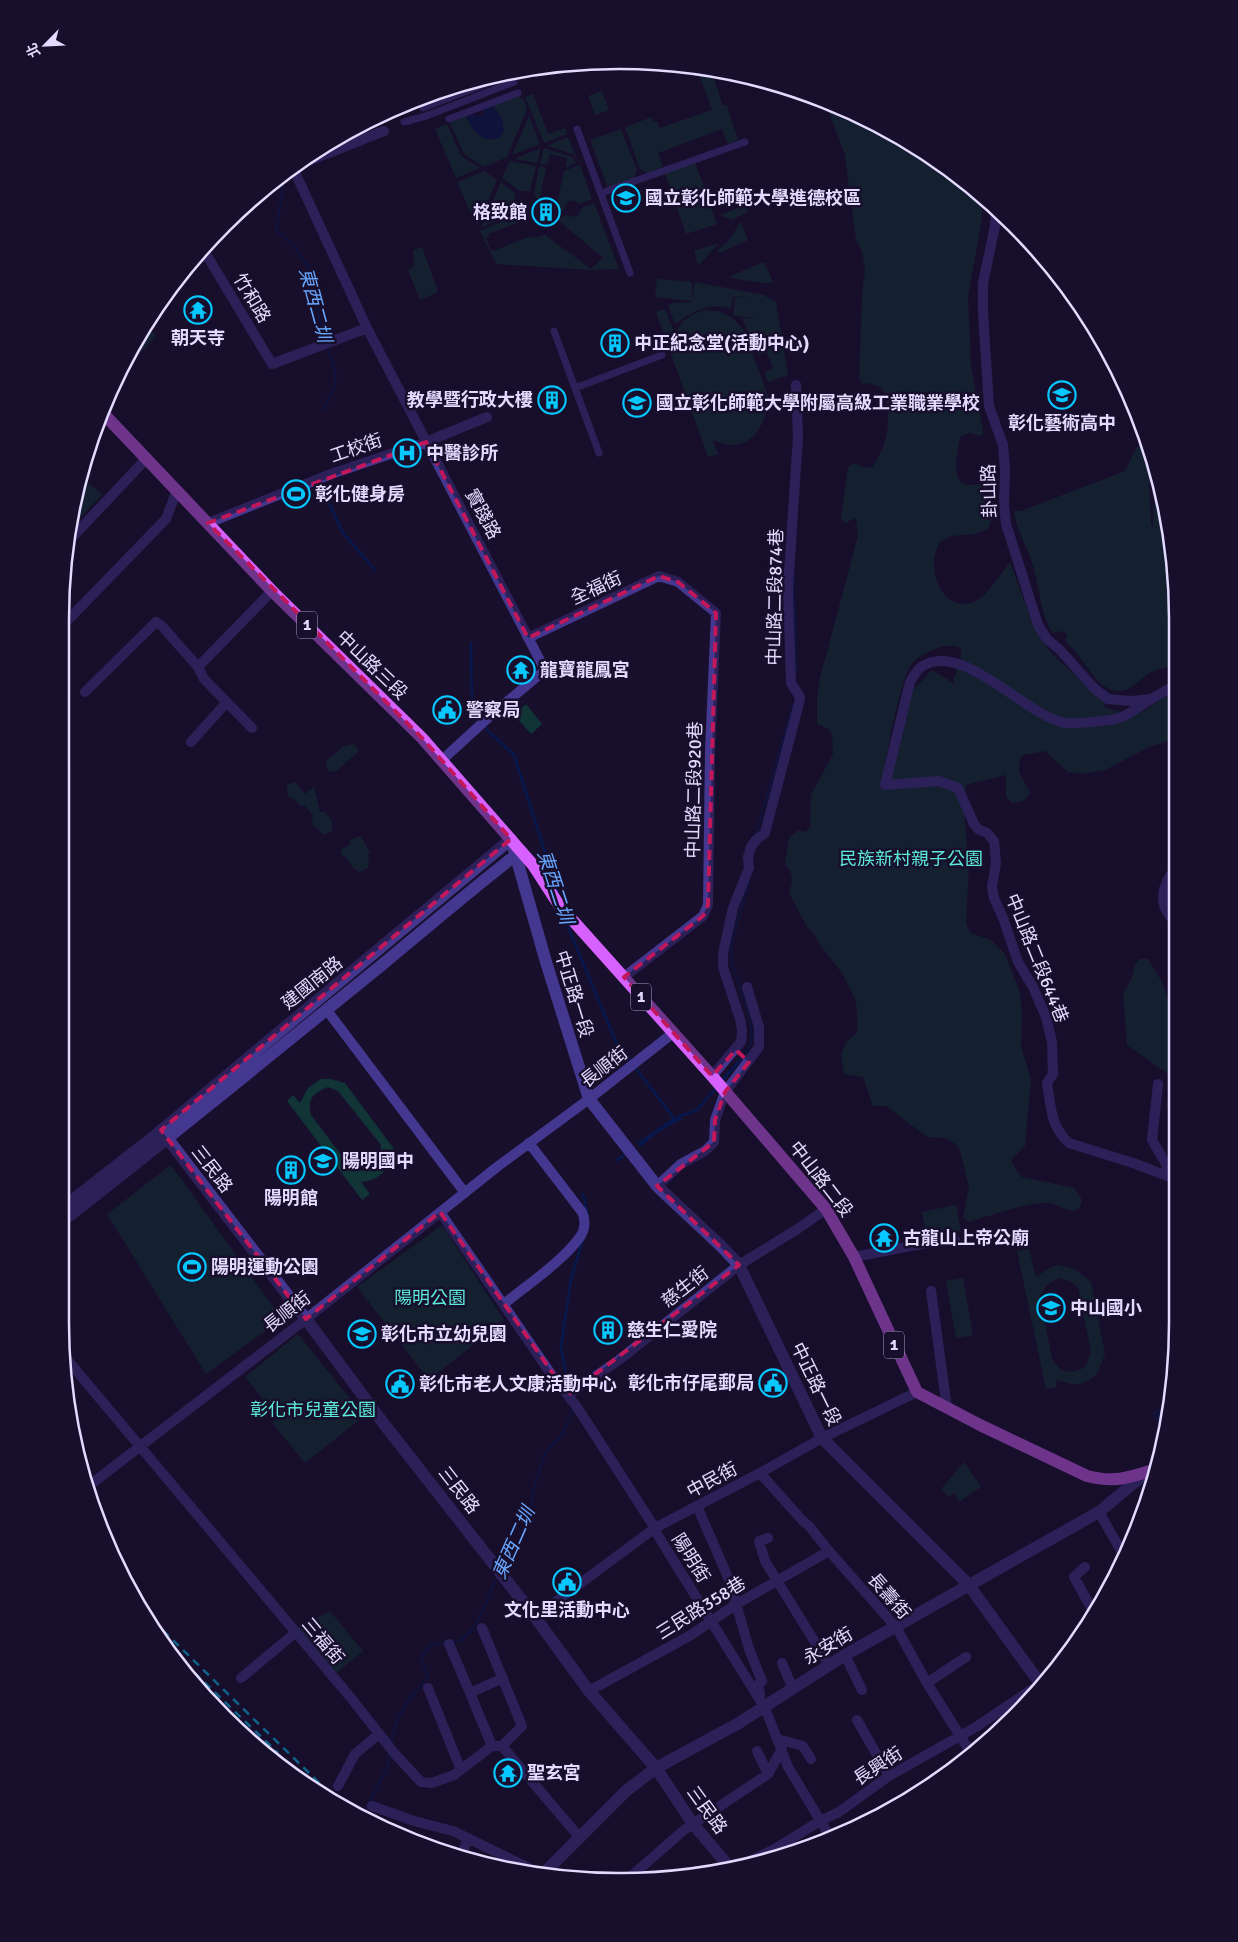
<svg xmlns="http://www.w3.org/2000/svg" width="1238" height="1942" font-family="Signika,'Noto Sans TC',sans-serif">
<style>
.green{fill:#113437;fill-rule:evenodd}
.water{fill:#06184e}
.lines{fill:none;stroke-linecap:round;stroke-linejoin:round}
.stream{stroke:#06184e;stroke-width:2.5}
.pedestrian{stroke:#44378f;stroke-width:7}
.minor{stroke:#44378f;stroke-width:10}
.tertiary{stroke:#44378f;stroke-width:12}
.primary{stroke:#d761ff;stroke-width:12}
.rail{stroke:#06c8ff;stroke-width:2.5;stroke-dasharray:8 6;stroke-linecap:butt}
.marked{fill:none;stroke:#c2185b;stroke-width:4;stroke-dasharray:10 6;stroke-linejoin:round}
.labels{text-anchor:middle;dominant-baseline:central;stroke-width:5;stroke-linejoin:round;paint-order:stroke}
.shield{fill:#180f2c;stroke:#a69dc0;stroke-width:1}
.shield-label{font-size:16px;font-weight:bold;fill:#e3daff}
.poi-label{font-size:18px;font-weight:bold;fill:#e3daff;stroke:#180f2c;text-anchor:start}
.street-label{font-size:18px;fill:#e3daff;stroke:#180f2c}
.park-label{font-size:18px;fill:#5cead7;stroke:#180f2c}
.water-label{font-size:19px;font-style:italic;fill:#68a7ff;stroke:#180f2c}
.rim{fill:none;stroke:#e3daff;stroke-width:2.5}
</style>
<rect width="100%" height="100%" fill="#180f2c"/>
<path class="green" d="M697,68L711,70L723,106L727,105L738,140L728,144L722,129L658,153L663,167L647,173L640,169L625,127L652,117L653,122L657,121L660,128L712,110Z
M602,91L609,110L595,115L588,96Z
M519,94L520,99L523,98L527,109L507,157L484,167L464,154L450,123L466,116C472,131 483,145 501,137L502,120L493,105Z
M533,94L548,134L565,128L567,134L544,143L525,97Z
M825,102L867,118L960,176L981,196L982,218L968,297L971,367L983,431L982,436L969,433L960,437C958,451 948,484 970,485C978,485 982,484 989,481L994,512L988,529L975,534L951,536L939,543C937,549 934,556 934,562C933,587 951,614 978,600C986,596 1004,570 1010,562L1034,627L1052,654L1106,703L1103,706C1113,711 1130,716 1141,712C1155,707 1157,695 1176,696V738L1149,747L1105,770L1082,774L1068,772L1045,751L1023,755L1020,758L1019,772L1030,792C1027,801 1020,802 1012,803L1006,796V773L1005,775L966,785L964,813L969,865L966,923L970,933L991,940L1005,954L1020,993L1022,1014L1021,1047L1031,1079L1025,1146L1011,1160L1017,1172L1022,1177L1074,1188L1082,1200L1080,1207L1075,1211C1065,1211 1058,1204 1049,1203C1031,1201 987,1217 968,1222L963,1218L969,1187L960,1150L957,1145L946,1138L927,1137L886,1106H873L863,1077L844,1074L841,1055L846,1042L856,1034L858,1027L856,1001L842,973L818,942L816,936L807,927L789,893C793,882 794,874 785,864L789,838L799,830L806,832L810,827L811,795L833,754L832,735L829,729L817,724V698L820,678L858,536L856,518L845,523L841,518L848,467L853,463L866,468L872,467C889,446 893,412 882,388L869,383L863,384L859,379L862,295L865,270L862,251L856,240L845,155ZM943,646H957L961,649V659L953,681L956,685L932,670L910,693L881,785C886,762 899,677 913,662C921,654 933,650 943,646Z
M529,116L540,144L512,155Z
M447,124L461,156L480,168L456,178L435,129Z
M621,129L637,170L634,178L608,188L590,140Z
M568,137L578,162L573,154L547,146Z
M541,148L537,163L514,159Z
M544,148L572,157L576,163L566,167L567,158L550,154L547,165L540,164Z
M510,161L536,166L530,191H520L502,178Z
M695,162L717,224L686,234L665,173Z
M580,165L592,199L579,204C575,200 570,199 566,204L564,210L555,214L564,171Z
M539,166L546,168L539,201L534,195Z
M484,171L497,180L477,226L457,182Z
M501,182L516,194L513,201L517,211L481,228Z
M594,203L619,269L591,270L496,264L480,231L520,214L525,220L488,234L489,237L486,238L490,249L493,251L531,236L532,238L545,235L591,269L603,258L557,219L566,215L575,217L579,214L581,208Z
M745,205L748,212L732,220L720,215Z
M741,222L748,240L719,253L718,250L728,241Z
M719,243L698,266L694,251Z
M422,247L438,292L420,300L408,270L414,266L413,250Z
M764,262L773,282L763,283L731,278L730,276Z
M657,279L692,282V300L695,282L763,295L776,302L788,375L768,382L765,372L773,368L767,353L758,355L742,318H759L733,316L735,297L753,298L733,296L731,309C709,301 693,312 675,324L668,306L672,303L692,302V301L655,297Z
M665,309L675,334L682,322L692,315L704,310L718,311L732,318L744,330L769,399C767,418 756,445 733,445C726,445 719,442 713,440L718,454L708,457L656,312Z
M148,328L156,336L120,375L145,332Z
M1146,439L1156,468L1149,483L1151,524L1153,528L1154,498L1159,477L1173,557L1160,547L1174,563L1177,582L1176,665C1169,667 1161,668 1154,671C1144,675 1137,685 1128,689C1098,701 1086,656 1066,643L1067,634L1060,631L1053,633C1040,615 1040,587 1033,566C1028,547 1016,530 1014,511H1021L1125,471L1136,448Z
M82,482L87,483L103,494L69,530Z
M526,704L542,724L531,734L514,715Z
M354,744L359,751L335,772L328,771L326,761L344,746Z
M296,782L304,794L314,787L320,812H325L332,821V831L324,835L312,824L313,815L305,806H300L296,800L288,796L287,785Z
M361,836L370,853L367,856L370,862L368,863L369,867L360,872L353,868L345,856L343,857L340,850L350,844L349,840Z
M1140,959H1148L1162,982L1171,1008L1175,1014L1174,1114L1170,1118L1167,1106L1171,1076L1127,1045L1123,994L1132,977L1135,964Z
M321,1079H331L345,1083L394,1149C390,1168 381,1180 361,1182L370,1194L362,1200L287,1101L293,1095L300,1103L308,1088ZM328,1087L338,1091L381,1145L380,1157L374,1168L364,1171L351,1168L311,1115C307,1099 313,1093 328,1087Z
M171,1165L282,1319L206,1374L107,1214Z
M956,1205L961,1231L927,1238L922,1212Z
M442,1225L504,1320L429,1380L357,1287Z
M1029,1249L1036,1277L1049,1268L1057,1265L1075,1269L1091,1282L1105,1354L1097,1374L1089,1380L1081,1384H1072L1056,1380L1057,1387L1046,1389L1017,1251ZM1059,1278L1070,1281L1078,1287L1091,1352L1085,1367C1071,1375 1060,1373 1052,1359L1040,1295L1047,1285Z
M963,1278L973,1335L956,1338L946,1281Z
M298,1334L364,1416L305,1463L272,1423L278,1418L245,1377Z
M964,1462L981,1487L959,1502L954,1492L949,1497L941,1489Z
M330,1611L363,1651L334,1675L295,1629Z"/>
<path class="water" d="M493,105L502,120L504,131L499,138C481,143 472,130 466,116L473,113L475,116H481L484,114V109Z
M680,1116L682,1119L658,1132L640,1147L637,1143L672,1119Z
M1171,1403V1404L1163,1433L1153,1413Z"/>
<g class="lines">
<path class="stream" d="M281,177L283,188L276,230L295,247L310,270L324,342
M322,410C340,385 338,374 327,347
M319,481L343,533L375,570
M794,572L796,671
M471,643L472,700L482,720
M485,725L487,730L514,755L558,893
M755,838L793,706
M566,922L616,1042L631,1062
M634,1066L674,1118L672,1119
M721,1082C730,1071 744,1058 750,1045C760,1025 729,974 731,948C734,926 745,902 749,880
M680,1116L697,1110L716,1088
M617,1160L627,1153
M583,1194L588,1217
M569,1391L561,1346L571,1279L583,1239
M504,1569L512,1557L527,1523L535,1484L546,1452L562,1435L572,1412L571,1406
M451,1642C477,1643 486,1595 498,1577
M391,1743C394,1716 411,1696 428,1677L421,1658L430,1645L446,1642
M362,1817L388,1766L390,1753"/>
<path class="pedestrian" d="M423,108L511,74
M449,119L518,93
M404,122L426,116L514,82
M577,129L630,273
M601,193L745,142
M554,331L599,453
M575,388L662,355"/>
<path class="minor" d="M298,165L384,131
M293,168L367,328L545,670L489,717L441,761
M996,210L995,226L983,283V313L989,406L1003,445L1005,470L1004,505L1006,524L1038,625L1047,639L1059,649L1095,689L1108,699L1132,701L1151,699L1176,685
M203,249L272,364L367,328
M208,523L331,474L426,442L487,417
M65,545L147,458
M65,623L166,519L177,490
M528,638L659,576L678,582L716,613L710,750L708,905L703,916L624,977
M198,667L272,591
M85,692L156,622L162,626L198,667L204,679L252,728
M1151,699C1142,705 1132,712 1122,717C1113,721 1075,724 1065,723C1025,716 962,639 921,667C917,670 913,677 910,682L885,785L939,781L958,788L974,824L978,829L987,833L994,841L996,863L992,887L994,898L1003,918L1018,962L1033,987L1046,1017L1052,1042L1053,1074L1047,1083C1051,1106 1050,1126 1069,1143L1133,1163L1170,1177
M191,742L227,702
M1175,921C1156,905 1162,884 1176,868
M326,1009L465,1193
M712,1076L741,1042L742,1031L740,1019L723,967V953L733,908L749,868L748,857L751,847L756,840L765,833L799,703L800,697L791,683L788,588L798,436L796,385
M1158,1084L1152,1140L1166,1164L1170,1177
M657,1186L681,1164L705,1151L714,1142L715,1120L725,1092L759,1047V1027L747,987
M440,1212L551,1374L577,1407L655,1528L657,1534L765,1708L788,1767L832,1840
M854,1257L921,1244L955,1240
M931,1291L947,1408
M504,1304C527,1285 563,1261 580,1237C585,1230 586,1220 582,1212L529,1143
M65,1357L351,1698L395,1754L421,1782L432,1783L454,1775L492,1746H502L580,1838
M568,1395L619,1360L739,1265L799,1228L826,1209
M760,1473L803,1521L809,1526L829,1551L896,1627L927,1683L972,1755
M86,1488L306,1319L497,1167L589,1099L673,1033
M697,1506L730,1582L749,1649L762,1681L758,1685L760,1695
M1099,1512L1124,1556
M768,1538L759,1541L765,1561L829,1665
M1085,1567L1074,1577L1093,1611
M535,1617L655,1528L760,1473L822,1438L917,1392
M482,1628L522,1726L502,1746
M449,1644L470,1693
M845,1655L862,1690
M782,1663L793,1689
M241,1678L295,1633
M927,1683L966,1657
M428,1688L461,1770
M589,1691L691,1635L735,1605L829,1551
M857,1720L889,1776
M778,1741L781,1740L803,1746L811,1759
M492,1746L470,1693L503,1678
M757,1751L768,1774
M338,1786L355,1754L379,1734
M372,1806L414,1821L453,1831L535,1871
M461,1857L468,1838
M730,1870L773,1850L820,1821L839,1812L889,1776L976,1727L1031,1690L1041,1686
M628,1879L684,1830L768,1774L782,1749"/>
<path class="tertiary" d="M161,1130L306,1319L384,1424L535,1617L589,1691L656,1768L693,1824L731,1869
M65,1206L152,1138L511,839L546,962L589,1099L657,1186L721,1246L739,1265L822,1438L968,1584L1042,1686
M65,1219C172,1136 278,1049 383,964C429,926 474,887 521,851
M544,1873L626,1791L656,1768L739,1723L845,1655L1099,1512L1147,1472"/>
<path class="primary" d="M101,411L272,591L422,738L533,865L559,905L712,1076L826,1209L854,1257L917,1392L980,1425L1087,1476C1114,1483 1128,1478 1153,1470"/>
<path class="rail" d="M143,1611L348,1811
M154,1634L278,1753"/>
</g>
<path d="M0 0H1238V1942H0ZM426,442L528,638L659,576L678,582L716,613L708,905L703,916L624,977L712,1076L736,1050L749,1062L725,1092L715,1120L714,1142L657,1186L739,1265L568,1395L440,1212L306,1319L161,1130L511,839L422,738L208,523Z" fill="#180f2c" fill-opacity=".55" fill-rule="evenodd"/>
<path class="marked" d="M426,442L528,638L659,576L678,582L716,613L708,905L703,916L624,977L712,1076L736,1050L749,1062L725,1092L715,1120L714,1142L657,1186L739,1265L568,1395L440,1212L306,1319L161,1130L511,839L422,738L208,523Z"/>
<defs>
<g id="university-ring" transform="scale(1.4375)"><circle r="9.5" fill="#180f2c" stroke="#06c8ff" stroke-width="1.5"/><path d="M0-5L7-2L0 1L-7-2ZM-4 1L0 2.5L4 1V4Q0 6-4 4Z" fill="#06c8ff"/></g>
<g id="building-ring" transform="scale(1.4375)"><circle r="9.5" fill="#180f2c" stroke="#06c8ff" stroke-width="1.5"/><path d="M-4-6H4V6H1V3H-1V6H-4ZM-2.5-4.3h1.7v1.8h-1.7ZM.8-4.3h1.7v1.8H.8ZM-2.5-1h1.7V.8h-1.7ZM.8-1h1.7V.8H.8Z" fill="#06c8ff"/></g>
<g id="temple-ring" transform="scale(1.4375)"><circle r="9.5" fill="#180f2c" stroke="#06c8ff" stroke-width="1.5"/><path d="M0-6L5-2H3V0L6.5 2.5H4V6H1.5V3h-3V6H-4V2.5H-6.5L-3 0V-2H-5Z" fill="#06c8ff"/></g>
<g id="school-ring" transform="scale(1.4375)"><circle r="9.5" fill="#180f2c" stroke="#06c8ff" stroke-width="1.5"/><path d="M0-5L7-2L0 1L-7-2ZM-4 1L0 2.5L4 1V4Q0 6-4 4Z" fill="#06c8ff"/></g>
<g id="hospital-ring" transform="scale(1.4375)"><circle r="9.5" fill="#180f2c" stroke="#06c8ff" stroke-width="1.5"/><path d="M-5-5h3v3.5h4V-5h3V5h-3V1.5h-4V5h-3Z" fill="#06c8ff"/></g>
<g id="stadium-ring" transform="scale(1.4375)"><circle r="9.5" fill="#180f2c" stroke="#06c8ff" stroke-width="1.5"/><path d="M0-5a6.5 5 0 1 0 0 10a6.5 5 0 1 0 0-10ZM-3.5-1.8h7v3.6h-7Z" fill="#06c8ff"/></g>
<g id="civic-ring" transform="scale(1.4375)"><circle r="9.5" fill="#180f2c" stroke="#06c8ff" stroke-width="1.5"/><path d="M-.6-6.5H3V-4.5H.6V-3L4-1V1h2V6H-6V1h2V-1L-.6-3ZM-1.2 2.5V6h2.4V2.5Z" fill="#06c8ff"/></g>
</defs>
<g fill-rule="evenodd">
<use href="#university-ring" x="626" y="198"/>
<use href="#building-ring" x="546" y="212"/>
<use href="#temple-ring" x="198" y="310"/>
<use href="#building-ring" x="615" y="343"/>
<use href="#school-ring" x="1062" y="395"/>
<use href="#building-ring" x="552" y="400"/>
<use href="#school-ring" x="637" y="403"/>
<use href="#hospital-ring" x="407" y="453"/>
<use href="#stadium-ring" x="296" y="494"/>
<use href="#temple-ring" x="521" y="670"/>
<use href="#civic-ring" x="447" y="710"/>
<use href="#school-ring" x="323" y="1161"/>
<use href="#building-ring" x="291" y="1170"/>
<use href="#temple-ring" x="884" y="1238"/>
<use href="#stadium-ring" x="192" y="1267"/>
<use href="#school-ring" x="1051" y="1308"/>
<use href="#building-ring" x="608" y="1330"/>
<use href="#school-ring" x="362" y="1334"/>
<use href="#civic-ring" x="773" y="1383"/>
<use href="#civic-ring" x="400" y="1384"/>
<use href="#civic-ring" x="567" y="1582"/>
<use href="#temple-ring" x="508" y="1773"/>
</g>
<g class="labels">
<g class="shield">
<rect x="297" y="611.5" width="20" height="27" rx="4"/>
<rect x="631" y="983.5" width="20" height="27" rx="4"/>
<rect x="884" y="1331.5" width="20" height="27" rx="4"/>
</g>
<g class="shield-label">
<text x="307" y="625">1</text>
<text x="641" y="997">1</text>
<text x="894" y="1345">1</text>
</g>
<g class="poi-label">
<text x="645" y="198">國立彰化師範大學進德校區</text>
<text x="527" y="212" text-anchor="end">格致館</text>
<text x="198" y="338" text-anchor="middle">朝天寺</text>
<text x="634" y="343">中正紀念堂(活動中心)</text>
<text x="533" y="400" text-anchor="end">教學暨行政大樓</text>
<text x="656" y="403">國立彰化師範大學附屬高級工業職業學校</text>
<text x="1062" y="423" text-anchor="middle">彰化藝術高中</text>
<text x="426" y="453">中醫診所</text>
<text x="315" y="494">彰化健身房</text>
<text x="540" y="670">龍寶龍鳳宮</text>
<text x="466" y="710">警察局</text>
<text x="342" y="1161">陽明國中</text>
<text x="291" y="1198" text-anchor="middle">陽明館</text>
<text x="903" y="1238">古龍山上帝公廟</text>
<text x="211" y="1267">陽明運動公園</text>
<text x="1070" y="1308">中山國小</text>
<text x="627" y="1330">慈生仁愛院</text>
<text x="381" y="1334">彰化市立幼兒園</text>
<text x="754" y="1383" text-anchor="end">彰化市仔尾郵局</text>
<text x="419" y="1384">彰化市老人文康活動中心</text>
<text x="567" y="1610" text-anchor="middle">文化里活動中心</text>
<text x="527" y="1773">聖玄宮</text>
</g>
<g class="street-label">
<text transform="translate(252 298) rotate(59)">竹和路</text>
<text transform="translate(356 448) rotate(-19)">工校街</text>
<text transform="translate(989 491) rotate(-92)">卦山路</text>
<text transform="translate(483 514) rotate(62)">實踐路</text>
<text transform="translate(596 588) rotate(-25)">全福街</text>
<text transform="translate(775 597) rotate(-89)">中山路二段874巷</text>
<text transform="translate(372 665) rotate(44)">中山路三段</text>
<text transform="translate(694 790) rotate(-89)">中山路二段920巷</text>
<text transform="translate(1037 958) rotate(68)">中山路二段644巷</text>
<text transform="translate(312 983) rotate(-39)">建國南路</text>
<text transform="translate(574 994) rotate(73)">中正路一段</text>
<text transform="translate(604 1067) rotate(-38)">長順街</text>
<text transform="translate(212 1169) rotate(52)">三民路</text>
<text transform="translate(821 1179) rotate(52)">中山路二段</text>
<text transform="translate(685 1287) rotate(-38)">慈生街</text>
<text transform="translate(287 1312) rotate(-38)">長順街</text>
<text transform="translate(816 1384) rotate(64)">中正路一段</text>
<text transform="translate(712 1480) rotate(-28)">中民街</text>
<text transform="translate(459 1490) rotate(52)">三民路</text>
<text transform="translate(691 1558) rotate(58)">陽明街</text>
<text transform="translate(889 1596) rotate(49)">長壽街</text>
<text transform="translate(701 1608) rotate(-32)">三民路358巷</text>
<text transform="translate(323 1641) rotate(50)">三福街</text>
<text transform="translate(828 1646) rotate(-31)">永安街</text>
<text transform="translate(878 1766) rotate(-33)">長興街</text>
<text transform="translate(707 1810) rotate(54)">三民路</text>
</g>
<g class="park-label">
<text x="911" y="859">民族新村親子公園</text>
<text x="430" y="1298">陽明公園</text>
<text x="313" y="1410">彰化市兒童公園</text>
</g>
<g class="water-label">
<text transform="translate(315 305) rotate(75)">東西二圳</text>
<text transform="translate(555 887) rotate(72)">東西二圳</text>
<text transform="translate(514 1543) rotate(-66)">東西二圳</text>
</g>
</g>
<path d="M0 0H1238V1942H0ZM619 69H619A550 550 0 0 1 1169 619V1323A550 550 0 0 1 619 1873H619A550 550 0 0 1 69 1323V619A550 550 0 0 1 619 69Z" fill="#180f2c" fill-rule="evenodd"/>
<path class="rim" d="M619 69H619A550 550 0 0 1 1169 619V1323A550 550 0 0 1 619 1873H619A550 550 0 0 1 69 1323V619A550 550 0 0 1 619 69Z"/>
<g transform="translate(45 45) rotate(246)" stroke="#180f2c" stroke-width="4" paint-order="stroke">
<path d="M0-4L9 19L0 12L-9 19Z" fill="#e3daff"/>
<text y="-8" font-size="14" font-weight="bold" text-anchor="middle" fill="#e3daff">北</text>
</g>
</svg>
